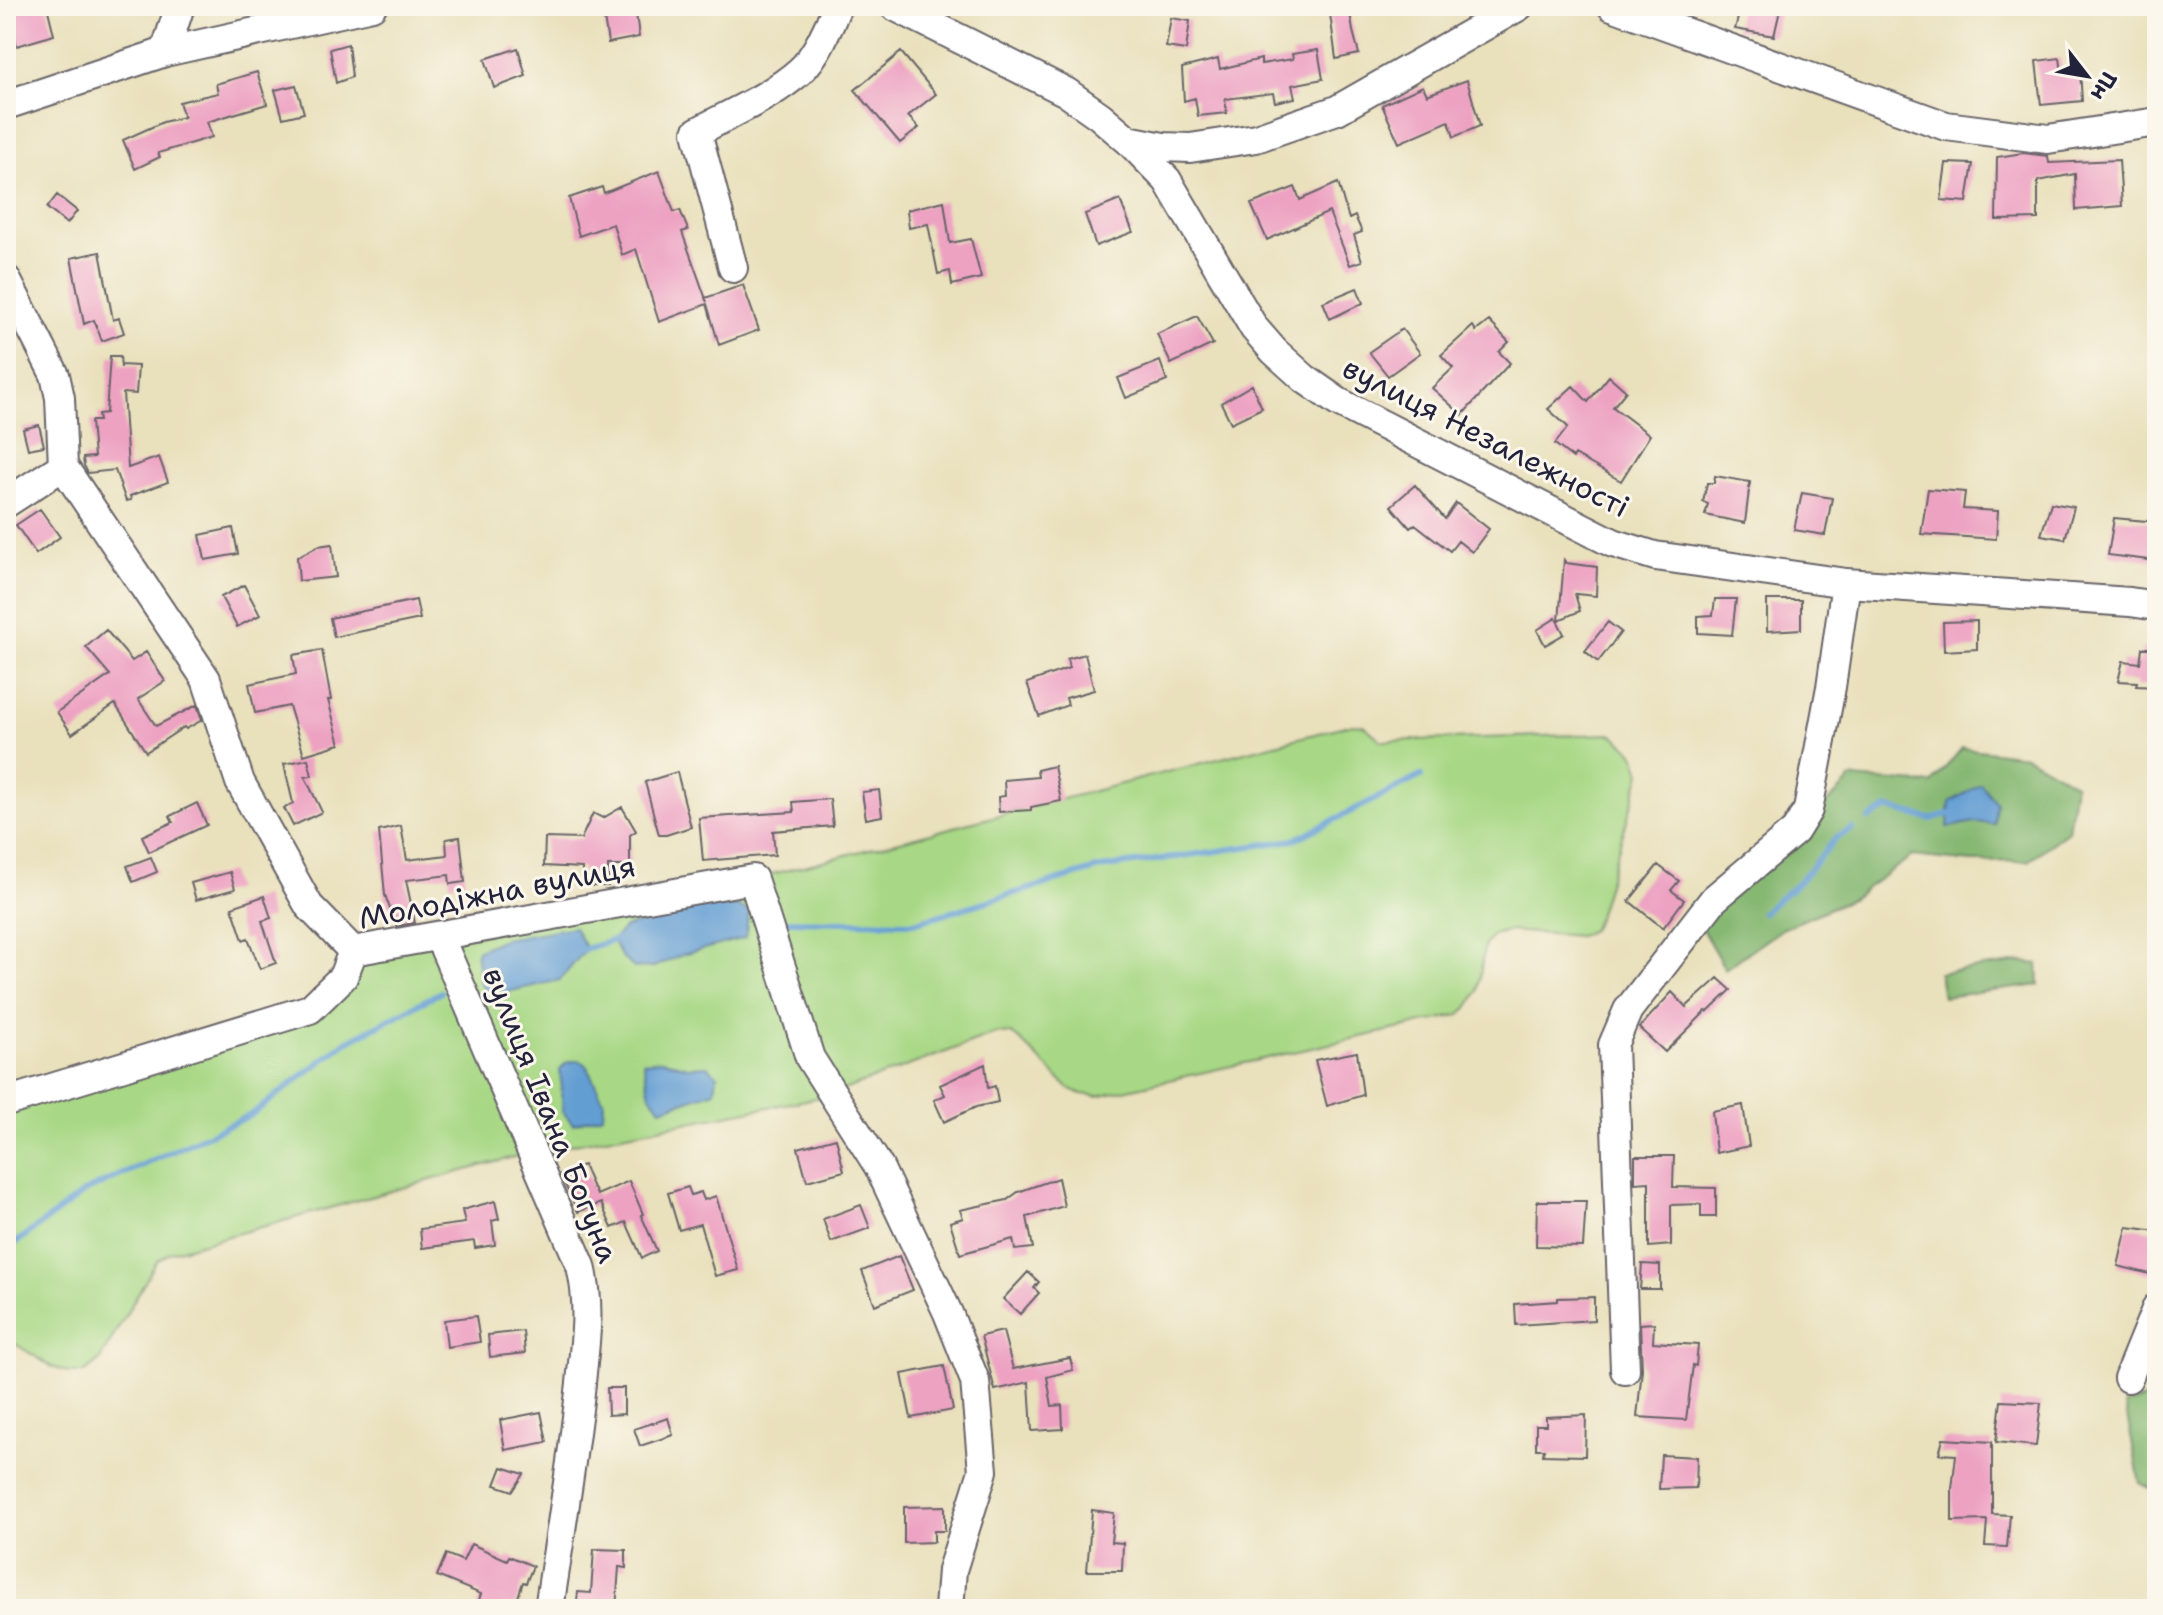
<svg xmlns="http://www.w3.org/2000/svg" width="2163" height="1615" font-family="'Shantell Sans',sans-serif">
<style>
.green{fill:#a8d885;stroke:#657d60;stroke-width:2}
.forest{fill:#86b872;stroke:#546d56;stroke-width:2}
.water{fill:#639ed3;stroke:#426087;stroke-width:2}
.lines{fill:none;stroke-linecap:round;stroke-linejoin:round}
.stream{stroke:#639ed3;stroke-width:6}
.building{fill:#eda2c2}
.minor-casing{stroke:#686468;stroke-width:32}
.minor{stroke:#fff;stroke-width:28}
.labels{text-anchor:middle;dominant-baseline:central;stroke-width:6;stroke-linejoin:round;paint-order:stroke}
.street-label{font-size:30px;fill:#22223b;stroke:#fbf7ec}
</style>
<rect width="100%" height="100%" fill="#fbf7ec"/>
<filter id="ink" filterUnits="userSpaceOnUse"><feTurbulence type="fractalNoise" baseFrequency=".0125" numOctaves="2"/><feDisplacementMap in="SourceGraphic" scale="16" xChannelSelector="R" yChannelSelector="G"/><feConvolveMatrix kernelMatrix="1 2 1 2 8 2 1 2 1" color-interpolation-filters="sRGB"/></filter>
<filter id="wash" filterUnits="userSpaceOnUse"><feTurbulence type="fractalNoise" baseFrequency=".006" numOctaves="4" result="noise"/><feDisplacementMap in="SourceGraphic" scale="32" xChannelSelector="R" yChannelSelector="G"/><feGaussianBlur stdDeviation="1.8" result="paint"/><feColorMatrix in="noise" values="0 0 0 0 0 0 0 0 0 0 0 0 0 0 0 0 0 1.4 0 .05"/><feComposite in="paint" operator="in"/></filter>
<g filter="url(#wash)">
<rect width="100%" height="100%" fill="#e9e0bc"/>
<path class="green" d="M1353,724L1363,725L1382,741L1612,734C1629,747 1636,752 1641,773L1598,917L1592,930L1579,936L1509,931L1493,935L1484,947L1478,991L1469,1006L1459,1015L1097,1096L1082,1094L1068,1088L1021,1041L1011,1034L997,1033L827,1096L532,1152L171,1252L157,1261L99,1361L84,1373H70L52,1367L6,1338V1102L310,1009L353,951L753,879Z"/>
<path class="forest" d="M1962,748L2026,756L2075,784L2068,831L2028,861L1972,862L1912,856L1851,899L1782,929L1725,969L1702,929L1795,810L1827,803L1852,778L1932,784Z
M2021,962L2038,964L2039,985L1943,997L1939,973Z
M2151,1397L2157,1399V1492L2140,1483L2125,1405Z"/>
<path class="water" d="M1981,784L1996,803L1994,824L1975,822L1948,827L1950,802Z
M736,906L749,911L745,938L682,955L654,967L634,968L621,956L612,940L626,927L696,907Z
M574,927L586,949L560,980L489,996L480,983L476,951L503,939Z
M579,1060L586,1065L604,1102L603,1115L573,1124L563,1112L560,1070L566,1063Z
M662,1060L688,1067L708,1066L717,1075L715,1091L661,1109L650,1094L643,1062Z"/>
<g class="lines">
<path class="stream" d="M1869,819L1888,808L1930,819L1956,812
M1763,912L1798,883L1836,838L1852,829
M784,921L914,923L1100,868L1294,840L1421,776
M578,951L617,939
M6,1250L86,1191L251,1115L345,1043L441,992"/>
</g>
<g id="blocks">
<path class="building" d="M6,6H47L54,35L17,46Z
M1329,6H1349L1353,31L1359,54L1336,59Z
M1741,6H1781L1774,36L1735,29Z
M636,13L639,37L608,43L604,18Z
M1171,18L1190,21L1186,50L1166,47Z
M348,44L352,77L336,83L330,49Z
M518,48L526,76L494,88L485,59Z
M1318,50L1323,79L1292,85L1295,98L1275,102L1273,93L1225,99L1227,113L1198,116L1195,98L1184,101L1182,68L1218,59L1220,69L1261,59V64L1293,59L1292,54Z
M901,52L936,94L908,116L919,128L900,143L855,90Z
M2060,58L2062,73L2080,70L2082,101L2041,105L2036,61Z
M257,72L267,104L207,122L212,137L158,153L160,157L135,169L123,140L163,122L184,117L179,102L218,93L216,84Z
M1467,80L1480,126L1454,137L1449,121L1399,143L1382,105L1423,86L1427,95Z
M296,85L304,113L283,118L275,90Z
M2023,153L2048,156L2049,163L2119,160L2122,206L2076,210L2075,174L2038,181V219L1996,220L1997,157Z
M1946,163L1973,164L1967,202L1941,200Z
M659,171L674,212L680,210L688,230L682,232L707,302L705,298L743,285L759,330L719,345L707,304L659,322L636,249L622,255L613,224L579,236L569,198L602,187L604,193Z
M1338,183L1349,219L1355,216L1362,232L1354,235L1362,261L1350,265L1329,212L1267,240L1251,204L1295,187L1300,200Z
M57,195L77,211L67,224L47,208Z
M1120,200L1133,232L1096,246L1085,214Z
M944,201L950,243L971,239L981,278L952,285L950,271L938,274L928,224L909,228L907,210Z
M100,252L113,320L119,318L124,333L102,341L94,320L84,324L71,258Z
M1357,288L1363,303L1330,319L1323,302Z
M1197,316L1213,344L1171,364L1157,334Z
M1489,321L1509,342L1499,352L1510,363L1462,415L1432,388L1453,368L1441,355L1473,326L1476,331Z
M1402,329L1420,353L1388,376L1369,352Z
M110,356H120L121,368V365L138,366L136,394L123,393L128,468L159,457L168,482L130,496L131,500L126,501L115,470L88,473L84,466L83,458L94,457L91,421H99L98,414L106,413Z
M1160,361L1167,381L1126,398L1118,378Z
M1609,376L1626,391L1613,407L1650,435L1621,481L1575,455L1573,458L1555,444L1568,427L1548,409L1573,386L1588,402Z
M1252,385L1262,408L1231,423L1221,403Z
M39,425L44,446L28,449L23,429Z
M1715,476L1750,482L1745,523L1705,515L1708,504L1703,502L1707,483H1714Z
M1415,485L1445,519L1456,503L1489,529L1472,552L1458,541L1450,551L1415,524L1410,528L1391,506Z
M1928,489L1965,492L1963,509L1998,511L1996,539L1921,534Z
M1802,493L1832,498L1825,535L1794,530Z
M2051,503L2074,507L2065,539L2041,535Z
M40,509L60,537L36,554L16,525Z
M2114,518L2157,522V561L2108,555Z
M233,528L238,554L205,560L200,535Z
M332,544L336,577L299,581L297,557L318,546Z
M1564,560L1566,563L1597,567L1596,596L1575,594L1580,611L1559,620Z
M244,585L260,615L237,627L221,597Z
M1715,599H1736L1732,635L1698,633V616L1713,615Z
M416,600L420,619L334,637L330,618Z
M1767,600H1801V629L1767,631Z
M1556,618L1564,634L1545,645L1537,630Z
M1977,621V649L1944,651L1943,622Z
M1608,622L1621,632L1598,662L1585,651Z
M106,630L132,661L146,652L165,681L138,699L156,726L197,705L202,720L186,729L184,727L146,752L115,704L72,734L57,712L110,675L86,647Z
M2142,648H2157V687L2136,686L2137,682L2118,681L2123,661L2140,663Z
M322,650L331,700H328L340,744L304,755L289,706L255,713L249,684L296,674L293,655Z
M1085,654L1094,690L1066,698L1068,705L1039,716L1027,683L1069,668L1067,659Z
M308,759L312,776L305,777L322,812L293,826L284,808L293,803L284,764Z
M1054,766L1061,801L1031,807V810L999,812L998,797L1005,796L1004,780L1038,777L1037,770Z
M677,772L691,827L666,835H659L645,782Z
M879,790L882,816L866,819L862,792Z
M830,799L833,826L773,831L775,855L703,861L699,818L794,812L793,802Z
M197,803L207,825L149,852L142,836L173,822L170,816Z
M622,807L636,831L630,835V866H608V886H583L582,868L544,866L545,838L581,839L593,813L603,818Z
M401,826L407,860L447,855L446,839L460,837L465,882L450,884L449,875L406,880L415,923L397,926L395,917H393L385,895L379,831Z
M151,857L157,872L133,882L127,866Z
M1658,865L1679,881L1671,890L1684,900L1663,928L1629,901Z
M230,872L235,889L196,900L191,883Z
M264,896L271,918L262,921L276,963L260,969L248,938L243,940L232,907Z
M1718,978L1731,990L1708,1012L1706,1011L1665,1052L1639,1028L1672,992L1686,1007Z
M1357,1052L1363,1095L1327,1106L1315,1060Z
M985,1064L988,1088L995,1086L998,1102L976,1107L944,1122L934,1100L945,1095L940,1085Z
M1743,1105L1749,1146L1716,1153L1712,1111Z
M836,1138L844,1171L807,1181L798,1148Z
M1635,1156H1674L1673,1187L1716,1188V1217H1701V1204L1671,1205V1245L1649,1247V1182L1635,1183Z
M583,1165L593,1188H594L597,1195L629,1181L643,1214L641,1215L657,1251L642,1258L626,1222L612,1228L601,1203L578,1212L560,1174Z
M1058,1178L1064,1206L1027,1217L1033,1248L1015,1250L1013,1239L960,1254L950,1222L963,1218L960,1210L1007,1200L1018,1192Z
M688,1187L691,1195L701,1192L704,1200L716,1196L738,1270L715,1276L700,1224L679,1230L668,1193Z
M495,1201L499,1219L492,1221L495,1245L475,1248L474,1241L422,1248L420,1229L465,1223L462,1210Z
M1537,1201H1586L1583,1247L1536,1246Z
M861,1205L870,1228L831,1242L823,1219Z
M2127,1227L2157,1231V1263L2154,1275L2118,1266Z
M899,1256L913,1290L875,1305L862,1271Z
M1642,1264L1660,1265V1289H1640Z
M1028,1272L1039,1282L1034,1288L1039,1293L1020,1314L1003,1299Z
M1594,1297V1320L1516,1325L1515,1304L1558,1301V1298Z
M476,1316L480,1342L447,1347L444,1320Z
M1654,1323L1653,1342L1698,1345L1696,1366L1693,1365L1686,1420L1637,1417L1642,1369L1640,1324Z
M523,1331L525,1353L490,1357L488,1335Z
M1003,1331L1013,1369L1070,1358L1073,1370L1047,1377L1052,1406L1062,1405L1063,1429L1032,1431L1029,1382L995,1390L981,1336Z
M944,1366L953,1410L911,1418L902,1374Z
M607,1388H624V1414L608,1415Z
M2001,1401L2041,1403L2036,1446L1996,1442Z
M541,1412L547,1442L505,1450L500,1420Z
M1586,1415L1585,1456L1543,1455L1544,1449H1536V1425H1546V1417Z
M668,1418L673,1435L640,1446L634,1429Z
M1943,1439L1992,1442V1514L2010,1515L2007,1547L1985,1546L1987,1520L1952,1521V1489L1956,1455L1939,1454Z
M1661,1455L1697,1457L1696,1488L1659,1489Z
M502,1467L524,1474L513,1491L495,1485Z
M945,1506V1531H934V1542L904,1543V1507Z
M1092,1510L1114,1513L1111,1542L1123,1543L1122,1571H1087Z
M471,1544L507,1560L509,1556L533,1566L526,1583L523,1582L514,1609H476L481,1594L437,1576L446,1554L463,1561Z
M594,1549L626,1550V1568L619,1567L616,1609H576L578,1592L591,1593Z"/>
</g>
</g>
<g filter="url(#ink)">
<use href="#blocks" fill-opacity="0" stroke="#686468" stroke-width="2"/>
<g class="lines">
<g class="minor-casing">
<path id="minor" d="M894,6L1066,92L1100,116L1128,140L1167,180L1254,328L1274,351L1305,379L1338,402L1613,543L1655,556L1846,583L2130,602L2157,606
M1612,6L1946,126L2048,139L2157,122
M165,52L180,6
M6,105L165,52L372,6
M1128,140L1163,147L1190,148L1256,138L1337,110L1519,6
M733,268L697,132C731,113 771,97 800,71C815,58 830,25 837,6
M6,279L55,375L60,398L63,466L206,679L240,782L309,906L353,951
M6,503L63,466
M439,936L581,1266C591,1309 585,1340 581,1383C573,1459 560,1534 549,1609
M6,1102L310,1009L343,977L353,951L753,879L810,1058L879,1167L948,1313L975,1381L983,1471L952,1570L949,1609
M1625,1370L1613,1045L1628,1010L1714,899L1795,831L1808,810L1831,687L1846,583
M2128,1378L2157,1307"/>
</g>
<use href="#minor" class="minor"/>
</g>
</g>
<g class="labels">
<g class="street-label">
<text transform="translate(1486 437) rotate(27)">вулиця Незалежності</text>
<text transform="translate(497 892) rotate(-11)">Молодіжна вулиця</text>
<text transform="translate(551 1115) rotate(68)">вулиця Івана Богуна</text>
</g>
</g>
<rect width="2163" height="1615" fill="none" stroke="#fbf7ec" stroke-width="32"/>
<g transform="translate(2087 76) rotate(121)" stroke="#fbf7ec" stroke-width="6" paint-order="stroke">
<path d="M0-6L14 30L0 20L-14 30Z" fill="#22223b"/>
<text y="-12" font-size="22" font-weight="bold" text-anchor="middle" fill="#22223b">Пн</text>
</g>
</svg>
